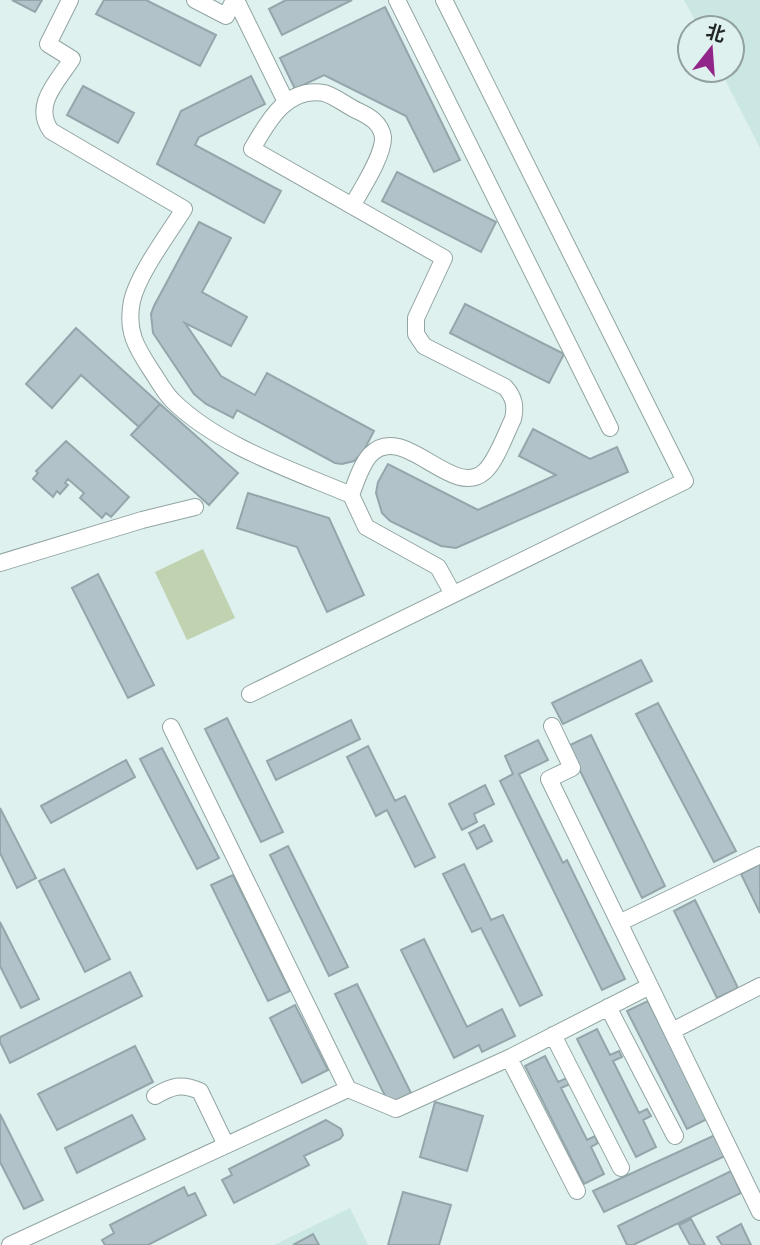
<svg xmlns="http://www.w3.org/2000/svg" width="760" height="1245" font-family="'Roboto Condensed','Noto Sans SC',sans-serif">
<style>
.built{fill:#cae7e4}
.green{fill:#c0d2b0}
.building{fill:#b1c3c8;stroke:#94a6ab;stroke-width:2}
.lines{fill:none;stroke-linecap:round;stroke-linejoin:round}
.minor-casing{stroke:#91a4a2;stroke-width:18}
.minor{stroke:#fff;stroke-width:16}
</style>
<rect width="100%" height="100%" fill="#def1ef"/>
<path class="built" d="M684,0H760V148L720,70H732V28H699Z
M350,1208L368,1245H274Z"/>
<path class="green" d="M203,549L235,618L187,640L155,572Z"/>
<path class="building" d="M12,0H42L35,12Z
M104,0H146L216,35L200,66L96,14Z
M286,0H352L282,35L269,9Z
M385,7L460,160L434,172L406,116L324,75L295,89L280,58Z
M251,76L265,104L199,137L195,145L281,191L264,223L157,164L181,111Z
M83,86L134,113L118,143L67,115Z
M397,172L496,222L481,252L382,201Z
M199,222L231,238L202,292L247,317L231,346L185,323L221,376L255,395L267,373L374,431L363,452L354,461L342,464L335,463L237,410L233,418L206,404L194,394L153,333L151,314L154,306Z
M465,304L564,354L549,383L450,333Z
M76,328L160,404L139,427L81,375L52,408L26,384Z
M160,404L238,473L209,505L131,435Z
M533,429L590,459L617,447L628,472L456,548L441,546L390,521L382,513L376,493L378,482L388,464L478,510L556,475L519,456Z
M66,441L129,497L111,517L106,513L102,518L80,498L84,493L68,479L65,483L68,485L60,494L57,491L53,497L33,479L38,473L36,471Z
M248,493L329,518L364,595L327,612L297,547L237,528Z
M98,574L154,685L128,698L72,588Z
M641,660L652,681L563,724L552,703Z
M658,703L736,851L714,862L636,714Z
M227,718L283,832L261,842L205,729Z
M351,720L360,739L276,780L267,761Z
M591,735L665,886L642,898L568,746Z
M538,740L548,760L519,774L563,863L567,860L625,979L602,990L500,781L513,774L505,756Z
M368,746L395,801L405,796L435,857L415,867L387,810L376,816L347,757Z
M162,748L219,858L197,869L140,759Z
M126,760L135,777L51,823L41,806Z
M485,785L494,804L474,814L477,822L462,830L449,804Z
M0,808L36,878L17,888L0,853Z
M484,825L492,841L477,849L469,833Z
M288,846L348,967L329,976L270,855Z
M464,864L491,920L503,915L542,995L520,1006L481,928L472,932L443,874Z
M760,864V913L741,874Z
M64,869L110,959L85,972L39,881Z
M233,875L290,991L268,1001L211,885Z
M695,900L738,988L717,998L674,911Z
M0,922L39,999L21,1008L0,966Z
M424,939L467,1027L502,1009L515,1036L482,1052L479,1045L454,1058L401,950Z
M130,972L142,996L10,1063L0,1042V1037Z
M357,984L411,1093L389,1104L335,994Z
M648,1001L707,1119L687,1129L627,1011Z
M295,1005L328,1070L302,1083L270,1018Z
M597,1029L610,1055L619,1051L622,1057L613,1061L639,1113L647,1109L651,1116L643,1120L656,1147L636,1157L577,1039Z
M135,1046L153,1082L57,1130L38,1094Z
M545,1056L558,1082L567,1078L570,1084L561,1088L587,1140L595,1136L598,1143L591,1147L604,1174L584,1184L525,1066Z
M435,1102L483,1116L467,1171L420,1157Z
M0,1114L43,1200L24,1209L0,1162Z
M132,1115L145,1139L77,1173L65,1148Z
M326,1120L341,1129L343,1135L340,1139L304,1156L309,1165L234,1203L222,1180L232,1175L229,1169Z
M715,1135L725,1156L604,1212L593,1191Z
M731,1171L741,1193L633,1245H627L618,1226Z
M184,1187L188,1196L195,1193L206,1215L148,1245H105L102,1240L114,1233L110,1225Z
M403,1192L451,1205L439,1245H388Z
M691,1219L705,1245H690L679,1225Z
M741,1224L751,1245H722L717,1237Z
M313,1234L319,1245H293Z"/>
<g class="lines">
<g class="minor-casing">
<path id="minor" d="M70,0L48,44L72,59C58,81 32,105 51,131L184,209C169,233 138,274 132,301C126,331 136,347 151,370C158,380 164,392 173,401C219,446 292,470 351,495L366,527L438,567L453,594
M195,0L226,16L234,0
M236,0L286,102
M397,0L610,428
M351,495C356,482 361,465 370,455C403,420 452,500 484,472C496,462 506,433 513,419C516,406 514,397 505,387L424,346L416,334V318L444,258L252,149C267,123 286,86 324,93C335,96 347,106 358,111C369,116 381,123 383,137C384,155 361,190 352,206
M0,563L142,520L195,507
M250,694L685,481L444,0
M552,726L572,768L549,779L760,1212
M619,923L760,855
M608,1007L675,1136
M672,1031L760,986
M553,1035L621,1168
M348,1089L396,1109L509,1058
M155,1096C172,1086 181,1083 200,1091L226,1145
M577,1191L509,1058L650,986
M10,1245L348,1089L171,727"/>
</g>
<use href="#minor" class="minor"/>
</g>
<g transform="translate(711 49) rotate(17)"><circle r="33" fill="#def1ef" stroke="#92a09e" stroke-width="2"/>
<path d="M0-5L12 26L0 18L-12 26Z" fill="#912588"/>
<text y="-10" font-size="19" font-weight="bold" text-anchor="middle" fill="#1f2625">北</text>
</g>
</svg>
